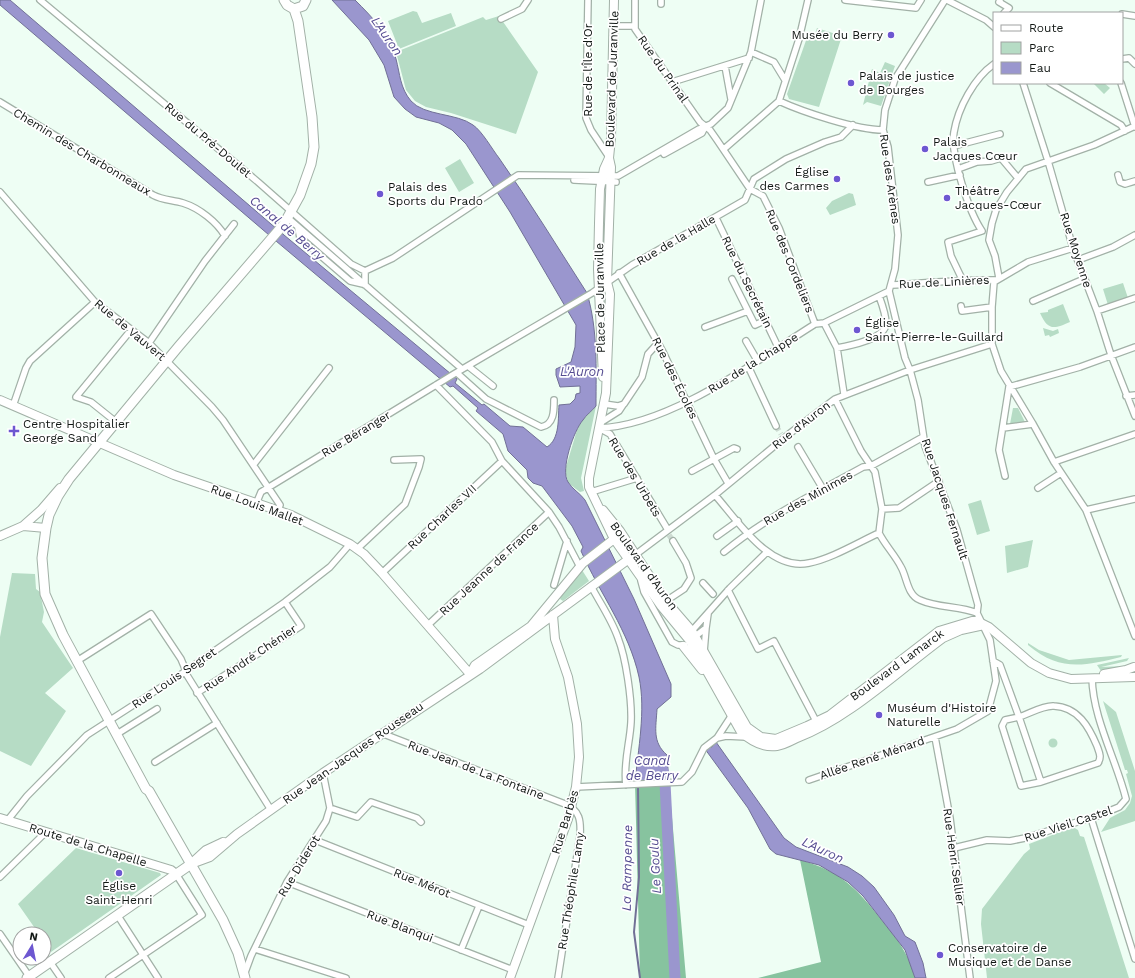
<svg xmlns="http://www.w3.org/2000/svg" width="1135" height="978" font-family="'Work Sans',sans-serif">
<style>
.green{fill:#b6dcc5}
.forest{fill:#87c39f}
.water{fill:#9a96ce;stroke:#717096}
.lines{fill:none;stroke-linecap:round;stroke-linejoin:round}
.stream{stroke:#717096;stroke-width:2}
.river{stroke:#9a96ce;stroke-width:11}
.street-tunnel{stroke:#cddbd2;stroke-width:5.5;stroke-dasharray:5.5 3;stroke-linecap:butt}
.street-casing{stroke:#a2b1a7;stroke-width:8}
.secondary-casing{stroke:#a2b1a7;stroke-width:10}
.primary-casing{stroke:#a2b1a7;stroke-width:11}
.street{stroke:#fff;stroke-width:5.5}
.secondary{stroke:#fff;stroke-width:8}
.primary{stroke:#fff;stroke-width:9}
.poi-dot{fill:#6d57d1;stroke:#fff;stroke-width:1.5}
.labels{text-anchor:middle;dominant-baseline:central;stroke-width:3.5;stroke-linejoin:round;paint-order:stroke}
.poi-label{font-size:12px;fill:#111714;stroke:#fff;text-anchor:start}
.street-label{font-size:12px;fill:#111714;stroke:#fff}
.water-label{font-size:13px;font-style:italic;fill:#554c91;stroke:#fff}
</style>
<rect width="100%" height="100%" fill="#eefef4"/>
<path class="green" d="M413,11L417,12L422,23L451,13L456,26L399,49L388,21Z
M499,16L538,72L516,134L451,113L426,107L415,101L406,90L396,52L483,17L486,20Z
M817,28L842,36L819,107L789,99L787,94L809,32L815,34Z
M885,62L895,66L881,106L867,102L863,105L872,69L880,73Z
M1093,83H1104L1110,88L1104,94Z
M460,159L474,183L459,192L445,168Z
M849,193L853,194L856,205L830,215L826,208L832,201Z
M1123,283L1128,298L1108,305L1103,289Z
M1063,304L1070,322C1054,329 1048,331 1040,313L1048,312V310Z
M1043,328L1053,331L1058,329L1059,333L1050,337L1049,335L1045,336Z
M596,406L581,478L584,491L580,492L568,483L565,470L577,430L582,420Z
M1013,408H1018L1025,422L1010,424Z
M981,500L990,531L977,535L968,504Z
M1033,540L1028,567L1007,573L1005,546Z
M582,570L589,581L563,601L560,599L562,595Z
M12,573L35,574L36,589L40,592L44,612L42,622L73,668L45,693L66,711L31,766L0,751V637Z
M1028,643L1039,650L1069,660L1122,655L1121,657C1084,666 1060,672 1028,645Z
M1129,658L1127,661L1101,667L1125,666V668L1101,671L1097,665Z
M1103,701L1116,712L1135,771V821L1101,832L1110,818L1125,810L1130,803L1132,796L1126,774L1128,773L1127,770H1125Z
M1048.5 743a4.5 4.5 0 1 1 9 0a4.5 4.5 0 1 1-9 0Z
M1073,827L1078,830L1080,836L1084,837L1129,978H987L981,924L982,909L1024,854L1030,849L1029,844Z
M76,848L160,873L161,875L51,952L44,941V934H39L18,904Z"/>
<path class="forest" d="M635,783H669L686,978H640Z
M800,860C843,872 857,889 884,923C900,943 908,953 915,978H758L821,962Z"/>
<path class="water" d="M0,0H10L278,230L457,379L455,383L482,405L484,404L510,426L523,427L547,447C560,439 558,418 559,405L570,404L575,399L576,394L580,393V386L560,387L556,375V369L571,362L575,347L576,325L510,212L466,144L452,130L439,123L416,117L405,109L394,97L384,65L369,40L332,0H355C372,17 390,35 396,59C400,74 400,88 411,101C424,116 457,113 473,125C482,131 492,149 499,158C530,202 558,248 587,293C598,330 596,368 596,406C592,411 586,415 583,420C574,430 560,470 568,482C572,489 580,493 585,500L634,599L671,684V697L657,709C656,728 652,742 667,755L669,783H635C638,749 646,711 639,677C629,631 600,594 581,551L583,547L572,526L542,486L533,483L528,478L527,470L508,451L503,434L476,411L478,408L453,386L450,387L276,241L0,5Z
M716,742L784,838L796,847L848,867L862,876L874,887L894,915L905,936L915,942L923,963L926,978H915L905,950L863,896L848,882L819,865L776,854L770,849L748,808L705,749L712,747Z"/>
<g class="lines">
<path class="stream" d="M638,786L639,877L634,932L640,978"/>
<path class="river" d="M663,771L665,783L675,978"/>
<path class="street-tunnel" d="M776,426L781,434
M669,535L673,541"/>
<g class="street-casing">
<path id="street" d="M40,0L258,182L351,264L365,271
M588,0L586,118L591,130L609,157
M635,0V29L700,122L710,130L717,140L750,189L763,196L779,228L815,324
M661,0V4
M845,0L916,8L921,0
M947,0L986,20L994,27
M1000,0L999,2L1009,8L1004,13
M1122,14L1135,16
M501,19L522,9L528,0
M614,26H634
M751,52L774,62L785,80
M1122,59L1129,58L1135,64
M725,66L731,99
M672,82L749,58
M1023,83L1048,161L1073,248L1097,311L1111,355L1135,416
M1050,83L1121,125L1125,131
M1121,83L1135,127
M779,101C803,112 857,130 883,130
M0,102L153,195C162,200 173,200 183,203C199,208 217,222 225,236
M954,146L1000,134
M724,149L779,101L799,39L808,0
M664,154L702,133L705,127
M958,169L977,162L991,161L1001,158L1017,177
M1118,175L1120,182L1125,184L1135,181
M574,180L616,182
M928,182L960,175
M0,192L95,302L149,343L212,407L223,420L280,505L278,511
M288,218L462,369
M716,218L778,347
M298,228L300,238L350,281L363,284
M1073,248L1028,262L994,282L992,307V344L1001,371L1033,424L1054,462L1086,510L1135,636
M1078,260L1113,247L1135,235
M365,271L393,258L518,175L618,176L699,129L711,124L728,108L751,52L761,0
M365,271V285
M619,273L663,352L714,459L728,483
M999,278L995,256L989,240L992,223L996,210L1007,192L1026,169L1094,145L1135,126
M732,279L748,311
M962,279L951,256L948,242L982,231C969,212 950,155 954,132C958,108 974,78 994,64
M892,285C927,283 962,279 997,280
M1033,301L1084,279
M961,306L962,311L992,307
M1097,311L1135,298
M824,323L837,348L844,394
M705,327L748,311L755,325L766,320
M746,341L757,360
M149,343L205,261L234,224
M837,348C849,346 885,339 886,324C886,315 882,304 879,296
M468,366L493,386
M748,366L776,426
M457,373L486,399L541,427C554,425 554,411 554,400
M436,385L492,442L502,461L549,512L559,527L580,567
M1009,387L1080,367L1135,347
M1126,396L1135,395
M604,404L618,406L624,404L642,377L648,354L658,343
M13,406L26,368L30,361L95,302
M116,422L91,402L76,397L131,330
M600,423L619,411L623,405
M599,428C669,426 756,361 815,324L824,323L889,291
M599,428L610,434L668,530
M1003,428L1033,424
M798,447L823,489
M1054,462L1135,434
M254,464L329,368
M692,471L734,448L737,449
M1005,476L999,450L1009,387
M1038,488L1061,473
M591,492L637,478
M715,495C737,520 770,572 809,563C831,559 859,542 879,533L882,509L875,472L861,451L835,399
M256,504L261,492L454,374L592,293L632,265L745,200L754,179L786,159L825,142L841,137L853,125
M882,509L899,508L939,481
M1086,510L1135,499
M879,533C885,545 895,555 901,567C907,577 907,595 920,600C938,608 959,606 977,613
M717,536L738,521
M357,549L405,504L419,467L421,459L394,460
M724,552C766,517 816,493 863,467L871,466L923,437
M635,555L715,495L789,434L835,399L910,370L992,344
M382,573L502,461
M641,581L644,592L672,642L678,645H685
M703,583L713,594
M554,585L567,541
M591,586C600,603 612,620 618,638C626,658 632,700 631,722C630,743 623,763 626,785
M728,590L758,649L774,641L816,721
M666,601L684,589L691,578L686,563L673,541
M428,625L549,512
M690,633L730,588L767,552
M693,638L706,628L708,614
M704,652L706,628
M77,661L151,614L181,659L186,671
M993,661L1000,665L1019,717L1005,720L1002,726L1021,786L1041,782L1098,763C1102,757 1099,752 1097,746C1089,727 1078,707 1054,706C1043,705 1029,714 1019,717L1041,782
M185,672L271,810
M197,693L301,626L285,602
M381,733L565,804C580,810 581,821 580,836L558,978
M117,734L157,709
M935,737L950,818L970,978
M717,738L726,736L746,737
M155,762L217,723
M809,780L957,729L988,711L996,681L990,640L977,613L978,605L957,530L925,446L918,400L910,370L905,358L889,291L895,269L898,235L888,147L883,130L885,110L895,79L945,0
M576,787L682,782L692,772L704,748L717,738L732,715
M330,808L357,817L371,802L417,818L421,822
M1091,818L1135,959
M7,821L27,796L87,735L180,675L285,602L330,567L350,544
M315,840L529,925
M954,848L987,840L1010,841L1025,838L1097,816L1119,807L1126,799C1116,759 1093,719 1092,678
M0,877L46,832
M287,882L513,970
M118,916L158,978
M0,934L29,976
M255,949L346,978
M461,950L479,906
M50,962L61,978
M244,975L251,956L287,882L326,821L330,808L323,773
M109,978L202,915L176,874"/>
</g>
<g class="secondary-casing">
<path id="secondary" d="M609,158L611,167L607,282L610,294L606,393L589,478V487L614,539L661,606L690,641L741,732C751,741 763,748 777,746C784,745 791,741 797,738C848,719 898,671 943,638L961,630L984,625
M603,377L598,269L599,223L600,189L604,169L609,158L611,138L614,0
M0,400L174,475L291,515L350,544L364,554L382,573L470,674
M603,510L620,531L666,601L692,631L747,727L761,737L776,739L807,726L830,715L939,631L972,621H977L989,627L1031,663L1049,673L1071,679L1134,677
M23,526L46,528
M0,536L23,526L41,510L60,488
M683,646L702,670
M470,674L475,665L531,626L583,563L614,539
M1104,674L1126,670L1134,667
M0,818L171,870L176,874
M194,861L206,850L223,842
M191,864L210,857L237,834L323,773L480,669L633,556
M510,978L568,819L576,787L579,757L577,724L568,677L555,639L553,615"/>
</g>
<g class="primary-casing">
<path id="primary" d="M284,0L287,5L294,9L303,6L306,0
M27,978L191,864
M245,978L238,953L223,920L149,791L146,789L63,635L45,594L42,558L46,528L49,515L58,496L69,479L179,346L284,224L300,195L311,164L314,147L312,117L298,21L294,9"/>
</g>
<use href="#street" class="street"/>
<use href="#secondary" class="secondary"/>
<use href="#primary" class="primary"/>
</g>
<g class="poi-dot">
<circle cx="891" cy="35" r="4"/>
<circle cx="851" cy="83" r="4"/>
<circle cx="925" cy="149" r="4"/>
<circle cx="837" cy="179" r="4"/>
<circle cx="380" cy="194" r="4"/>
<circle cx="947" cy="198" r="4"/>
<circle cx="857" cy="330" r="4"/>
<path d="M12 425h4v4h4v4h-4v4h-4v-4h-4v-4h4z"/>
<circle cx="879" cy="715" r="4"/>
<circle cx="119" cy="873" r="4"/>
<circle cx="940" cy="955" r="4"/>
</g>
<g class="labels">
<g class="poi-label">
<text x="883" y="35" text-anchor="end">Musée du Berry</text>
<text x="859" y="76">Palais de justice<tspan x="859" dy="14">de Bourges</tspan></text>
<text x="933" y="142">Palais<tspan x="933" dy="14">Jacques Cœur</tspan></text>
<text x="829" y="172" text-anchor="end">Église<tspan x="829" dy="14">des Carmes</tspan></text>
<text x="388" y="187">Palais des<tspan x="388" dy="14">Sports du Prado</tspan></text>
<text x="955" y="191">Théâtre<tspan x="955" dy="14">Jacques-Cœur</tspan></text>
<text x="865" y="323">Église<tspan x="865" dy="14">Saint-Pierre-le-Guillard</tspan></text>
<text x="23" y="424">Centre Hospitalier<tspan x="23" dy="14">George Sand</tspan></text>
<text x="887" y="708">Muséum d'Histoire<tspan x="887" dy="14">Naturelle</tspan></text>
<text x="119" y="886" text-anchor="middle">Église<tspan x="119" dy="14">Saint-Henri</tspan></text>
<text x="948" y="948">Conservatoire de<tspan x="948" dy="14">Musique et de Danse</tspan></text>
</g>
<g class="street-label">
<text transform="translate(663 69) rotate(55)">Rue du Prinal</text>
<text transform="translate(588 70) rotate(-90)">Rue de l'Île d'Or</text>
<text transform="translate(612 79) rotate(-88)">Boulevard de Juranville</text>
<text transform="translate(208 140) rotate(40)">Rue du Pré-Doulet</text>
<text transform="translate(82 152) rotate(31)">Chemin des Charbonneaux</text>
<text transform="translate(890 179) rotate(82)">Rue des Arènes</text>
<text transform="translate(676 240) rotate(-30)">Rue de la Halle</text>
<text transform="translate(1076 250) rotate(72)">Rue Moyenne</text>
<text transform="translate(790 261) rotate(68)">Rue des Cordeliers</text>
<text transform="translate(747 282) rotate(64)">Rue du Secrétain</text>
<text transform="translate(944 282) rotate(-3)">Rue de Linières</text>
<text transform="translate(600 298) rotate(-91)">Place de Juranville</text>
<text transform="translate(130 330) rotate(40)">Rue de Vauvert</text>
<text transform="translate(753 363) rotate(-32)">Rue de la Chappe</text>
<text transform="translate(675 378) rotate(64)">Rue des Écoles</text>
<text transform="translate(801 425) rotate(-38)">Rue d'Auron</text>
<text transform="translate(356 434) rotate(-31)">Rue Béranger</text>
<text transform="translate(635 477) rotate(59)">Rue des Urbets</text>
<text transform="translate(808 498) rotate(-29)">Rue des Minimes</text>
<text transform="translate(945 499) rotate(72)">Rue Jacques Fernault</text>
<text transform="translate(257 505) rotate(20)">Rue Louis Mallet</text>
<text transform="translate(442 517) rotate(-43)">Rue Charles VII</text>
<text transform="translate(644 566) rotate(54)">Boulevard d'Auron</text>
<text transform="translate(489 569) rotate(-43)">Rue Jeanne de France</text>
<text transform="translate(250 658) rotate(-34)">Rue André Chénier</text>
<text transform="translate(897 665) rotate(-36)">Boulevard Lamarck</text>
<text transform="translate(174 678) rotate(-34)">Rue Louis Segret</text>
<text transform="translate(353 753) rotate(-35)">Rue Jean-Jacques Rousseau</text>
<text transform="translate(872 758) rotate(-19)">Allée René Ménard</text>
<text transform="translate(476 770) rotate(21)">Rue Jean de La Fontaine</text>
<text transform="translate(565 822) rotate(-73)">Rue Barbès</text>
<text transform="translate(1068 824) rotate(-18)">Rue Vieil Castel</text>
<text transform="translate(88 845) rotate(17)">Route de la Chapelle</text>
<text transform="translate(954 857) rotate(82)">Rue Henri Sellier</text>
<text transform="translate(299 866) rotate(-59)">Rue Diderot</text>
<text transform="translate(422 883) rotate(22)">Rue Mérot</text>
<text transform="translate(571 891) rotate(-81)">Rue Théophile Lamy</text>
<text transform="translate(400 926) rotate(21)">Rue Blanqui</text>
</g>
<g class="water-label">
<text transform="translate(387 36) rotate(55)">L'Auron</text>
<text transform="translate(287 228) rotate(40)">Canal de Berry</text>
<text x="582" y="371">L'Auron</text>
<text x="652" y="760">Canal<tspan x="652" dy="15">de Berry</tspan></text>
<text transform="translate(823 850) rotate(25)">L'Auron</text>
<text transform="translate(655 866) rotate(-93)">Le Goulu</text>
<text transform="translate(627 868) rotate(-89)">La Rampenne</text>
</g>
</g>
<rect x="993" y="12" width="130" height="72" fill="#ffffff" stroke="#a0a2a1"/>
<rect x="1001" y="25" width="20" height="6" fill="#ffffff" stroke="#a0a2a1"/>
<text x="1029" y="32" font-size="12" fill="#111714">Route</text>
<rect x="1001" y="42" width="20" height="12" fill="#b6dcc5" stroke="#a0a2a1"/>
<text x="1029" y="52" font-size="12" fill="#111714">Parc</text>
<rect x="1001" y="62" width="20" height="12" fill="#9a96ce" stroke="#a0a2a1"/>
<text x="1029" y="72" font-size="12" fill="#111714">Eau</text>
<g transform="translate(32 946) rotate(10)"><circle r="19" fill="#ffffff" stroke="#a0a2a1"/>
<path d="M0-3L7 15L0 10L-7 15Z" fill="#6d57d1"/>
<text y="-6" font-size="11" font-weight="bold" text-anchor="middle" fill="#111714">N</text>
</g>
</svg>
